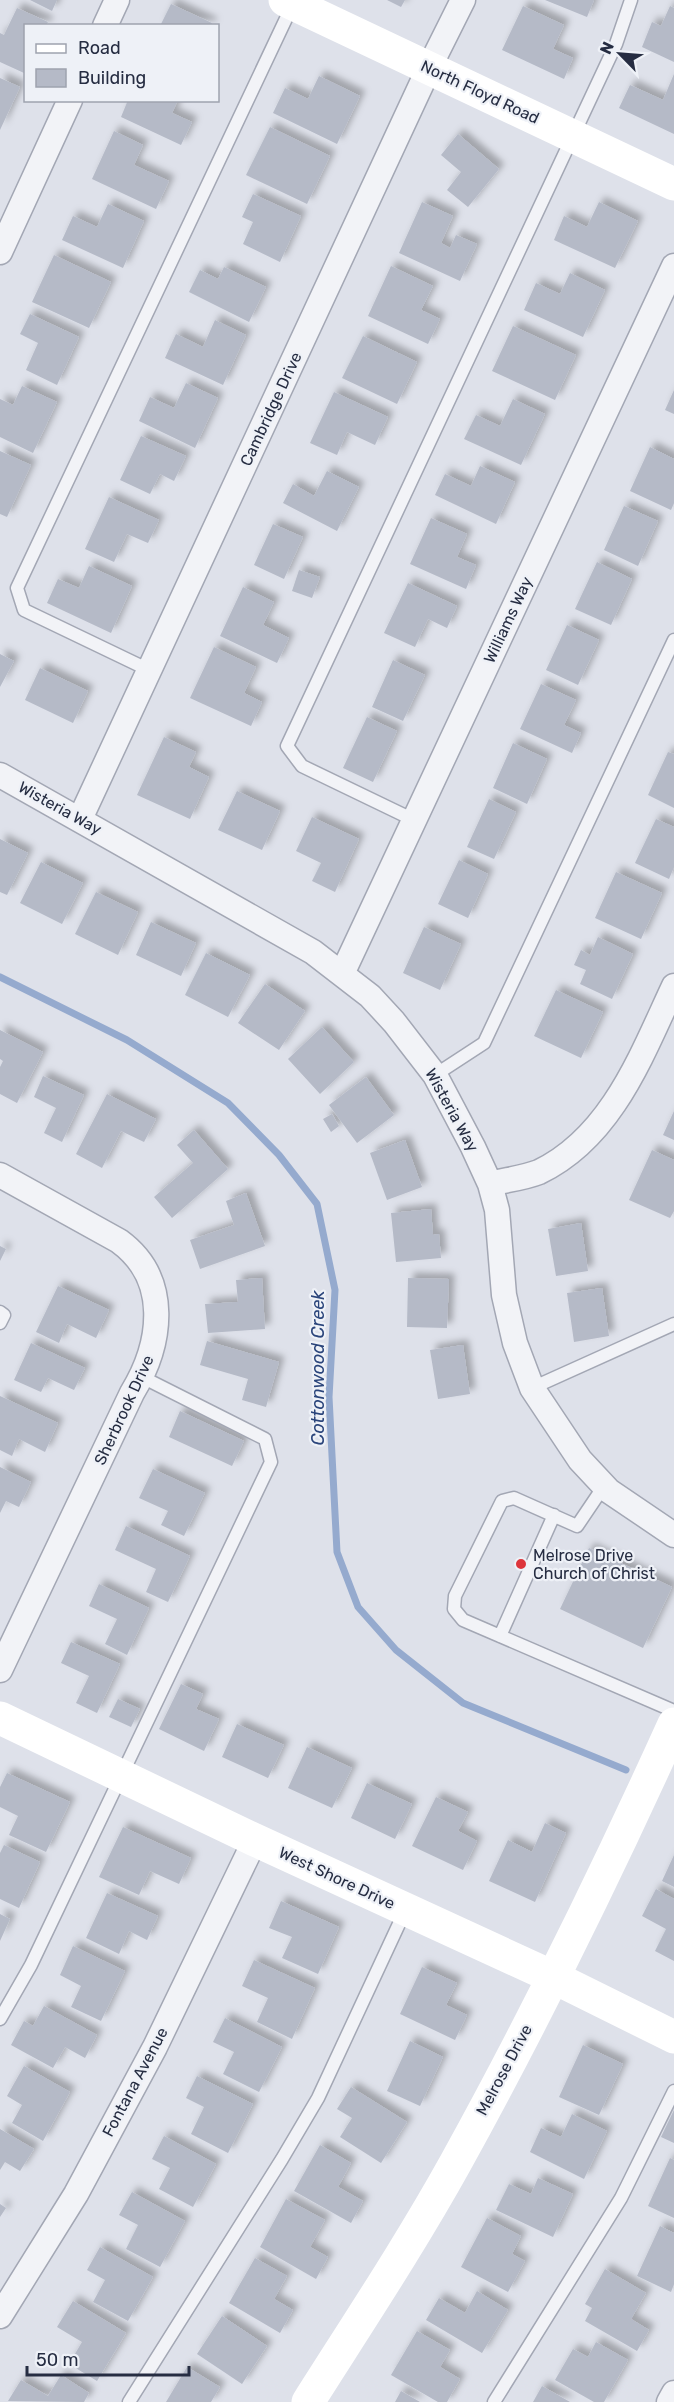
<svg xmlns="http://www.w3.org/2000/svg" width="674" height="2402" font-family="Rubik,sans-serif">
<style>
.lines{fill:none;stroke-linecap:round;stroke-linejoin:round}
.stream{stroke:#95aace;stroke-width:7}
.building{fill:#b5bac7;filter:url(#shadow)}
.lane-casing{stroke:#a3a7b4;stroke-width:15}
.street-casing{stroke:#a3a7b4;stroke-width:27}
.lane{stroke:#f2f3f7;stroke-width:12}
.street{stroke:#f2f3f7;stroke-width:24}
.secondary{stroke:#fff;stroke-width:33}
.poi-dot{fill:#dd353b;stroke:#eef1f7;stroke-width:2}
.labels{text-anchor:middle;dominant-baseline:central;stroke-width:4.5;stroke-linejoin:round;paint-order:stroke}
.street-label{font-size:16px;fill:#262d42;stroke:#eef1f7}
.poi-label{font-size:16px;fill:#262d42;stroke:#eef1f7;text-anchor:start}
.water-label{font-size:18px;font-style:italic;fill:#2b457b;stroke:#eef1f7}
</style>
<defs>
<filter id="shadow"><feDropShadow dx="5.5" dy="-5.5" stdDeviation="3" flood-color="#0004"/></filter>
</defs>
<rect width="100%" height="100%" fill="#dee1ea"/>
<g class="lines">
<path class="stream" d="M0,977L127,1040L228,1103L279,1155L317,1204L335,1290L329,1397L337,1552L358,1607L396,1650L463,1703L626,1770"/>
</g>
<path class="building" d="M30,0H57L52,11Z
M387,0H405L401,7Z
M545,0H594L587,17Z
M171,4L212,23L211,26H160Z
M523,6L564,25L553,49L573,58L564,79L502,50Z
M670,6L674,8V62L642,47L652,22L661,26Z
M17,8L48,22L46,26H26L24,73L0,62V33L4,35Z
M674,74V134L619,108L630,85L663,100Z
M319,76L360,96L337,144L273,113L285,88L308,99Z
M0,78L20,87L0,130Z
M128,100H178L172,113L192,122L181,145L121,117Z
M270,127L330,156L307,204L246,175Z
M114,131L143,145L134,165L169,181L156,209L92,179Z
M458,134L499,169L468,207L447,190L461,172L441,155Z
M253,194L301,216L280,262L243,244L253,222L242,217Z
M422,202L453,216L441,243L450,248L456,235L477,244L460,281L399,253Z
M599,202L638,221L615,268L554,240L564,216L587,227Z
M108,204L144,221L123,268L62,240L73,216L97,227Z
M54,255L111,282L89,328L32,302Z
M391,266L433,286L421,310L440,319L428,344L368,316Z
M224,267L266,287L249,322L189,292L200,270L218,279Z
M570,273L605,290L583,337L524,310L536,283L560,294Z
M30,314L79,337L57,385L26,370L38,343L20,334Z
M215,320L246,335L223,385L165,358L176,334L203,347Z
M513,326L576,355L555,400L492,371Z
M363,336L417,362L397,404L342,378Z
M186,383L218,398L195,448L139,421L150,397L174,408Z
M22,386L57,402L33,453L0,437V399L13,405Z
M674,390V414L665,410Z
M334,392L388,417L375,445L347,432L337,455L310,443Z
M513,399L545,414L521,465L464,439L476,415L500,426Z
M141,436L186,456L174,481L160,474L150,494L120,480Z
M650,447L674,459V503L671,510L630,491Z
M0,451L31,465L7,517L0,514Z
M480,466L515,482L496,524L435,495L445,474L471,486Z
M327,471L359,487L337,531L283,503L293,484L314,496Z
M109,497L159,520L148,543L127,534L114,562L85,549Z
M624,506L658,521L638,566L604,550Z
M431,518L467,534L457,557L476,565L466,589L410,564Z
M273,524L303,537L284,579L254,565Z
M597,562L632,579L611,625L575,609Z
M89,566L132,586L111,633L47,603L58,579L79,588Z
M299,570L320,577L312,598L292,591Z
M408,583L457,606L447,628L428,619L415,647L384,633Z
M243,587L274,602L263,625L289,638L277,663L220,636Z
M567,625L599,640L578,685L546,670Z
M214,647L256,667L244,693L262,702L251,726L190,698Z
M0,654L14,661L0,687Z
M393,660L425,675L403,721L372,707Z
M40,668L88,691L73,723L25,700Z
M541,684L576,700L564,725L581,733L572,753L520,729Z
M367,717L397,731L373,782L343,768Z
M164,737L196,752L189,767L209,777L190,819L137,795Z
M513,743L547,759L527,804L493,788Z
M668,752L674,754V808L648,795Z
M237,791L280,811L262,850L218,830Z
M489,799L516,812L494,859L467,847Z
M312,817L359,839L335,892L312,881L321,863L296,851Z
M656,819L674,827V867L669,879L635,863Z
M0,839L28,853L7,895L0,892Z
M459,860L488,874L468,918L438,904Z
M41,862L83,883L62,924L20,903Z
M616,872L662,893L641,939L595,918Z
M96,892L138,912L118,955L75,934Z
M151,922L196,943L181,976L136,955Z
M424,927L461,944L440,990L403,973Z
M598,937L633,954L612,999L580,984L586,970L574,965L581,950L590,955Z
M206,953L250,975L228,1017L185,995Z
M265,984L305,1011L279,1050L238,1023Z
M556,990L603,1012L581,1058L534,1036Z
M322,1027L354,1062L320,1094L288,1059Z
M0,1030L43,1052L17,1103L0,1094V1067L3,1061L0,1059Z
M43,1076L84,1095L62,1142L44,1133L56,1108L34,1097Z
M366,1077L394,1115L357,1143L329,1105Z
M107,1094L156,1119L144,1142L121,1131L102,1168L76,1154Z
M674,1111V1140L663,1135Z
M332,1114L339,1126L331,1132L323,1119Z
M194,1130L228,1169L172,1218L154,1197L193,1163L177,1145Z
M405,1140L422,1187L387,1200L370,1153Z
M652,1150L674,1160V1211L670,1218L629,1200Z
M246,1193L265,1246L200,1269L190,1240L234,1225L226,1201Z
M431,1209L433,1235L439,1234L441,1258L396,1262L391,1213Z
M581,1223L588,1271L556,1276L548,1229Z
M0,1246L6,1249L0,1261Z
M262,1278L265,1329L208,1333L205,1304L238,1302L236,1280Z
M408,1278L449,1279L447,1328L407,1327Z
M58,1286L109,1310L96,1338L67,1324L59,1343L36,1332Z
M602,1288L609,1336L574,1342L567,1293Z
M207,1341L279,1362L266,1407L242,1400L248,1379L200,1365Z
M31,1343L85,1368L74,1390L48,1378L41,1392L14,1380Z
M463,1345L470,1394L438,1399L430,1350Z
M0,1396L58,1423L45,1452L19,1439L12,1456L0,1450Z
M180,1411L244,1441L232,1466L169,1437Z
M0,1467L31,1482L19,1507L6,1501L0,1513Z
M153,1469L205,1493L184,1536L161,1525L168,1511L139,1498Z
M126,1526L190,1556L168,1602L146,1592L156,1569L115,1550Z
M589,1548L672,1587L643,1648L560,1609Z
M99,1584L149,1608L127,1655L105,1644L117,1619L89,1606Z
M71,1642L120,1664L97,1713L76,1703L89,1676L61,1663Z
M181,1684L203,1694L196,1709L219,1719L204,1751L159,1729Z
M118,1699L140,1709L131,1727L109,1717Z
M237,1724L284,1745L268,1778L222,1757Z
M307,1747L352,1768L332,1808L288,1788Z
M7,1773L70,1802L46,1852L9,1835L18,1816L0,1807V1787Z
M367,1783L412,1804L395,1839L351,1818Z
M436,1797L468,1812L458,1831L477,1841L463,1870L412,1846Z
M545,1823L566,1833L535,1902L489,1881L508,1840L532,1852Z
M123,1827L191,1858L179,1884L150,1871L139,1895L99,1877Z
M4,1845L40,1862L19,1908L0,1899V1853Z
M674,1855V1887L662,1881Z
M656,1889L674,1899V1961L655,1951L666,1929L642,1916Z
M107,1893L158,1916L147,1940L129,1931L119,1954L86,1938Z
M281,1901L339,1927L318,1974L282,1958L292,1937L269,1928Z
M0,1914L10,1919L0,1941Z
M73,1946L125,1971L101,2021L71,2007L81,1986L60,1975Z
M254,1960L315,1988L292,2039L257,2022L268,1998L242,1986Z
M422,1967L457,1983L446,2005L467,2015L455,2040L400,2014Z
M44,2006L97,2035L85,2058L65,2047L53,2068L11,2045L24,2021L33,2026Z
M225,2018L282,2047L259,2092L223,2074L234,2052L213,2042Z
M410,2041L443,2057L420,2106L387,2091Z
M583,2045L623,2064L599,2115L559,2097Z
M24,2066L70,2092L43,2141L12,2123L22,2105L7,2096Z
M197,2076L253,2104L228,2153L191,2134L204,2107L186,2098Z
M351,2087L407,2122L381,2163L340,2137L352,2118L337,2109Z
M674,2110V2143L661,2137Z
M572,2114L607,2131L584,2179L530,2152L541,2128L561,2137Z
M0,2129L34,2149L20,2171L5,2162L0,2170Z
M164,2136L216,2164L193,2207L159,2189L170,2168L152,2159Z
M320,2145L351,2163L338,2187L363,2201L351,2223L294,2191Z
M670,2158L674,2160V2218L648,2206Z
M538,2178L573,2194L553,2237L496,2210L509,2184L531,2194Z
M132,2192L185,2221L160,2267L126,2249L138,2225L119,2215Z
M286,2199L325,2220L310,2247L328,2257L316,2279L260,2247Z
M0,2204L6,2208L0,2217Z
M487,2218L521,2236L512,2254L525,2261L508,2292L461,2267Z
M660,2226L674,2233V2284L671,2292L637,2276Z
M100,2247L153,2277L128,2321L93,2302L105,2280L87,2270Z
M255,2258L287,2276L274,2299L293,2310L280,2333L229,2303Z
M605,2269L646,2293L631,2319L649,2330L637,2351L585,2321L592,2308L585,2304Z
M477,2291L508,2310L482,2353L426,2320L439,2298L465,2313Z
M73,2301L126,2333L97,2381L69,2364L82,2342L57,2327Z
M222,2316L267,2346L242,2384L197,2354Z
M417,2331L450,2350L440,2367L460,2379L447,2402H438L391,2375Z
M596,2342L628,2360L604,2402H594L555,2380L573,2349L588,2357Z
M187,2367L220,2387L211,2402H166Z
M61,2375L89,2393L84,2402L8,2401L21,2380L48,2396Z
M542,2386L570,2402H533Z
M401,2391L420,2402H395Z"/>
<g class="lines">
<g class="lane-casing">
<path id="lane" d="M149,670L24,610L17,588L292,6
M414,820L302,766L287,746L616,44L631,0
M435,1075L484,1043L674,640
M0,1312L4,1315L0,1323
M532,1388L674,1324
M604,1486L577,1526L514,1498L502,1501L455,1596L454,1609L463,1620L674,1711
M500,1636L554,1515
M0,2019L31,1965L271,1462L265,1439L142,1377
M129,2402L282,2159L318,2098L405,1911
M494,2402L621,2198L674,2091"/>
</g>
<g class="street-casing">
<path id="street" d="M105,26L117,0
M0,252L70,100
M0,775L313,952L370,996L394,1022L435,1075L473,1147L490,1184L497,1210L504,1295L515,1343L532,1388L580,1460L609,1491L674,1535
M80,819L429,68L463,0
M342,974L674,266
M0,1175L119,1241C171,1279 162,1344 132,1393L0,1670
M490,1184C505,1180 524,1178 539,1172C612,1137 642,1054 674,986
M0,2316L76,2194L155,2047L255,1840
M669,2402L674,2393"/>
</g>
<use href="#lane" class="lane"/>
<use href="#street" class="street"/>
<path class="secondary" d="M285,0L674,184
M0,1718L255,1840L553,1977L674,2037
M308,2402C358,2323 410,2245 456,2162C535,2019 607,1872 674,1724"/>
</g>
<circle class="poi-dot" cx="521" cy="1564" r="6"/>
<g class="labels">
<g class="street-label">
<text transform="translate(480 92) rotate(25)">North Floyd Road</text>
<text transform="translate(271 409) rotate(-65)">Cambridge Drive</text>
<text transform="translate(508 620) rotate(-65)">Williams Way</text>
<text transform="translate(60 808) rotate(29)">Wisteria Way</text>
<text transform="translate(452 1110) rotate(61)">Wisteria Way</text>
<text transform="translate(124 1410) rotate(-65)">Sherbrook Drive</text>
<text transform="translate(337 1878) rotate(25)">West Shore Drive</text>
<text transform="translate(504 2070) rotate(-62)">Melrose Drive</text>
<text transform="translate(135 2082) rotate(-62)">Fontana Avenue</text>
</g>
<g class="poi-label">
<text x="533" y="1555">Melrose Drive<tspan x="533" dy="18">Church of Christ</tspan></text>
</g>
<g class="water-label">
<text transform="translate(318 1368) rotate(-90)">Cottonwood Creek</text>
</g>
</g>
<rect x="24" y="24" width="195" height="78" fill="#eef1f7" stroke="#9ea3af" stroke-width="1.5"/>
<rect x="36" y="44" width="30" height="9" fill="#ffffff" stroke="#9ea3af" stroke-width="1.5"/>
<text x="78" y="54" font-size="18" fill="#262d42">Road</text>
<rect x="36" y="69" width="30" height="18" fill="#b5bac7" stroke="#9ea3af" stroke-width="1.5"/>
<text x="78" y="84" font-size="18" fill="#262d42">Building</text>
<g transform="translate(620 54) rotate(295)" stroke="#eef1f7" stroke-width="4.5" paint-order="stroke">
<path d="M0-4.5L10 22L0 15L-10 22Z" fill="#262d42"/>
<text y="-9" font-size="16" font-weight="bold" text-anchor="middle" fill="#262d42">N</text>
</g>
<path d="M27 2366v9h162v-9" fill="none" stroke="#262d42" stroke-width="3"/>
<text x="36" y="2366" font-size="18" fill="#262d42" stroke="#eef1f7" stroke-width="4.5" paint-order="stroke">50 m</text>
</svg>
